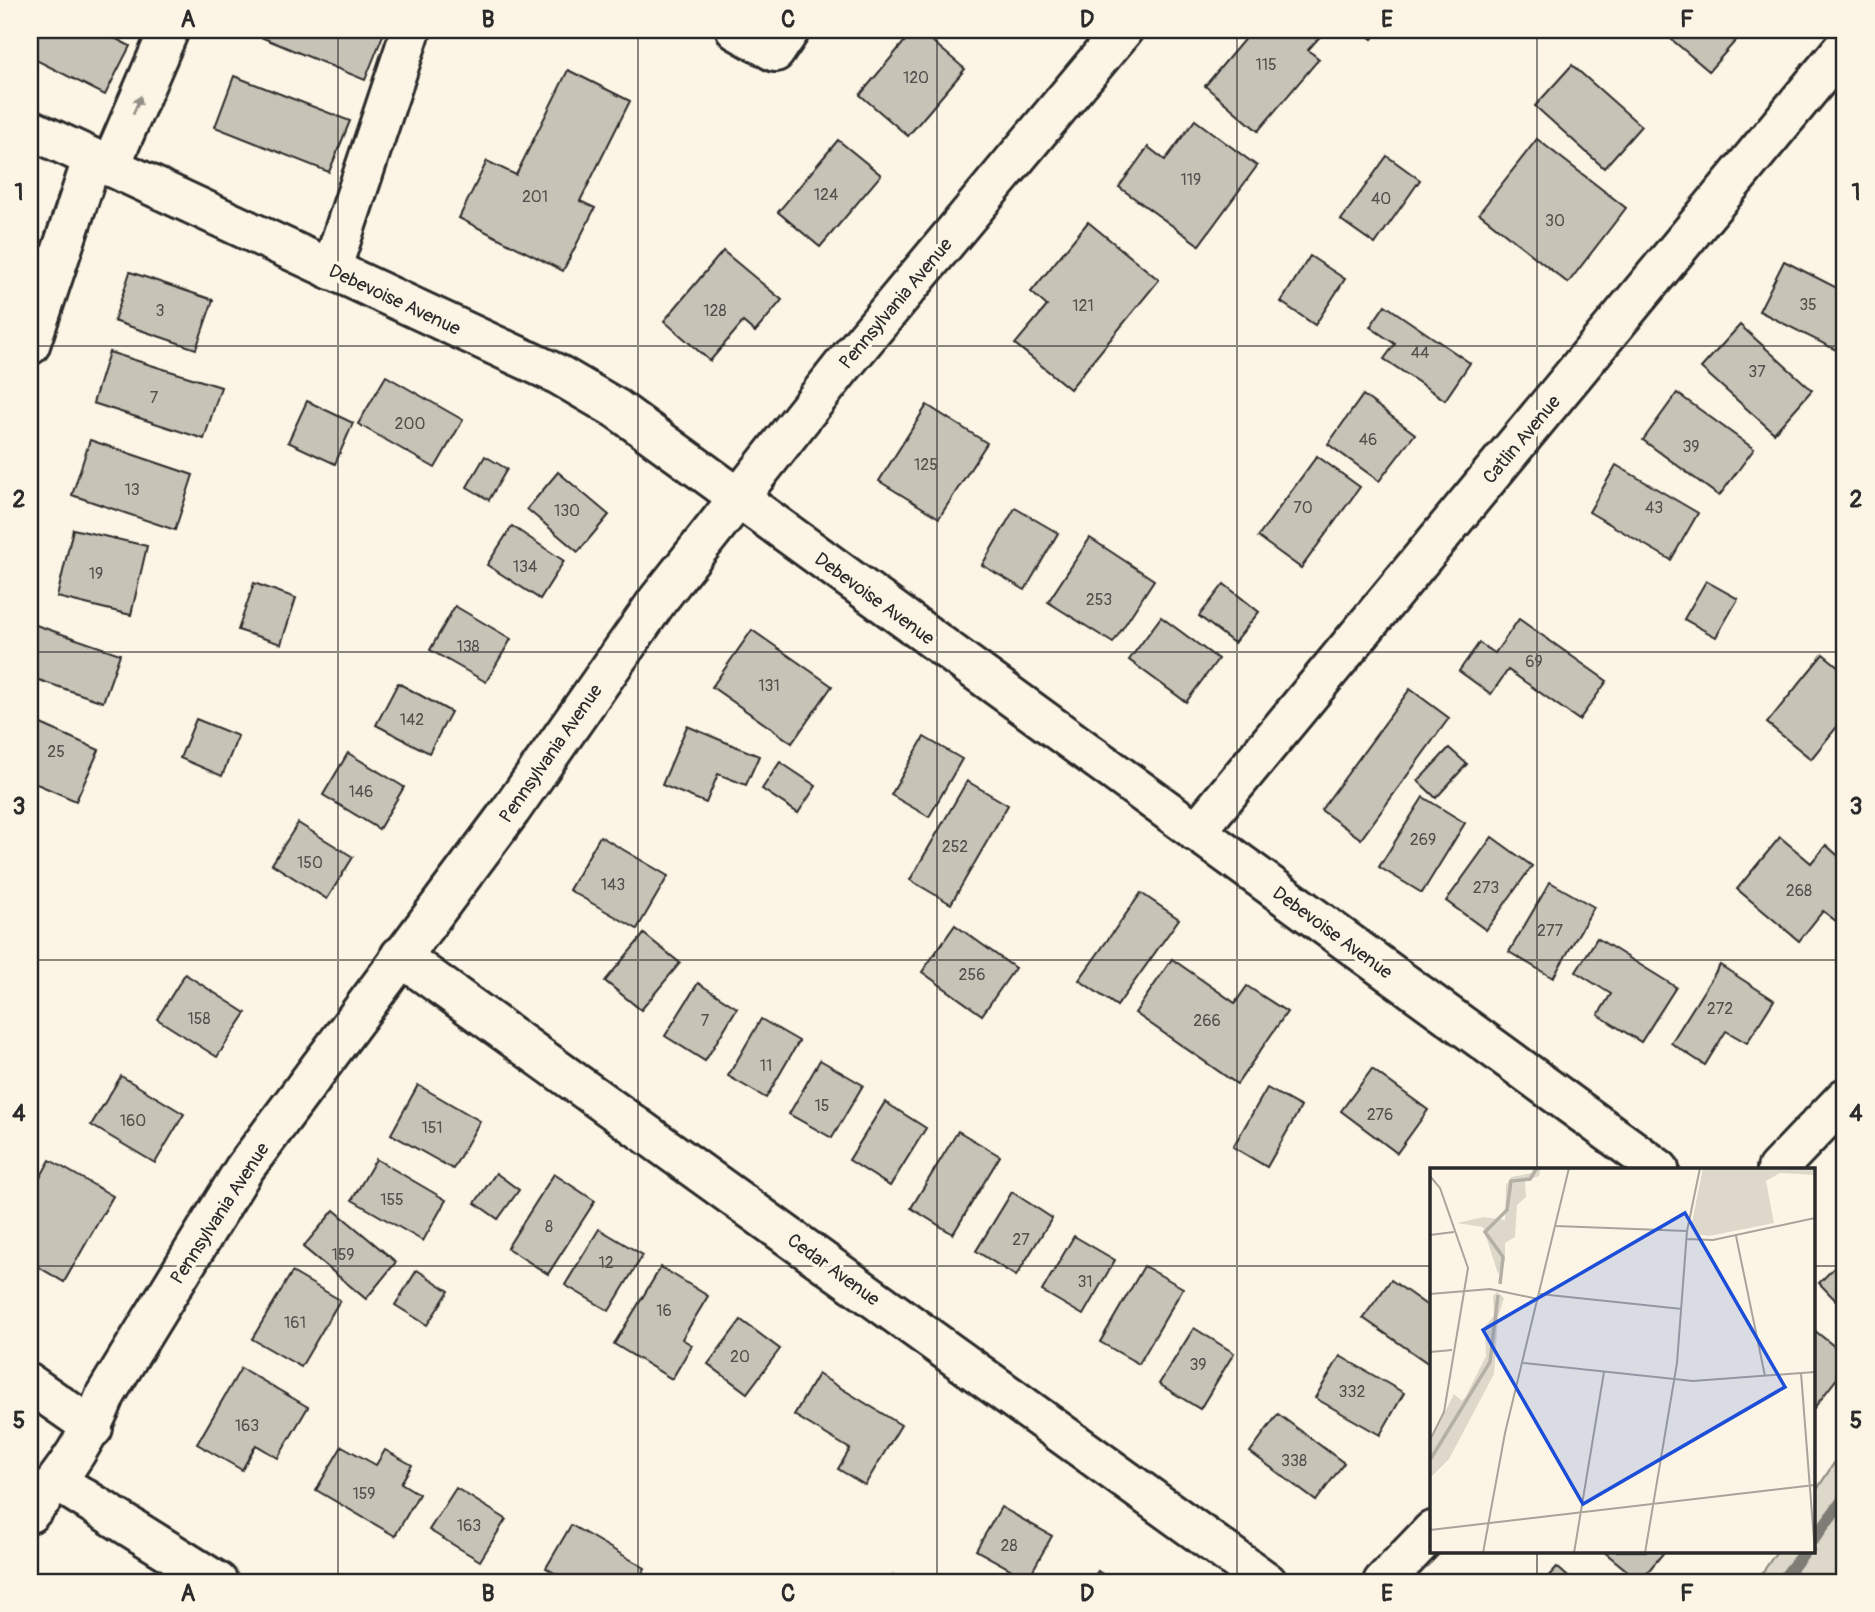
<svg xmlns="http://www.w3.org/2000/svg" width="1875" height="1612" viewBox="0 0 1875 1612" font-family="Pangolin,sans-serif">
	<rect width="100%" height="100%" fill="#fcf5e5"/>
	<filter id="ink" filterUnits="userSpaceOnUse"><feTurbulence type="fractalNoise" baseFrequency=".0143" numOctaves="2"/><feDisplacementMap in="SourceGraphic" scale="14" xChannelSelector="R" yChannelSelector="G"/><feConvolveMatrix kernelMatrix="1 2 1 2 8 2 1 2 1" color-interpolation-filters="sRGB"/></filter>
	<g filter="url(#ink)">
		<polygon fill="#ded8ca" stroke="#84827a" stroke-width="2" points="1845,1446 1845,1582 1756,1582 1777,1551 1814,1551 1814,1494"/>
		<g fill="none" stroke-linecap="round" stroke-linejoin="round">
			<g stroke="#7d7b74" stroke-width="12">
				<polyline points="1814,1539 1845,1497"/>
				<polyline points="1781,1582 1805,1551"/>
			</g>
		</g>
		<g fill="#c8c3b7" stroke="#2b2b2b" stroke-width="2">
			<polygon points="30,30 99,30 130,46 105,95 30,57"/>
			<polygon points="253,30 385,30 365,80 251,33"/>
			<polygon points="914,30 919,30 965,69 908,136 860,95"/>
			<polygon points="1252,30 1325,31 1308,50 1319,59 1258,131 1205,86"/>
			<polygon points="1360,30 1379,30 1372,39"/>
			<polygon points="1669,30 1745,30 1709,71 1665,34"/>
			<polygon points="1572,65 1641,126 1604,168 1535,106"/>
			<polygon points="568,70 630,101 580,201 595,208 563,271 459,218 487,161 516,175"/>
			<polygon points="234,76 350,121 329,172 215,127"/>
			<polygon points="1195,120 1257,166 1199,245 1119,187 1148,147 1165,160"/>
			<polygon points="1537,139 1626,208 1568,283 1479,213"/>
			<polygon points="838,140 881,175 820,247 778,212"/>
			<polygon points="1387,156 1420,180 1375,244 1341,220"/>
			<polygon points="1088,222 1159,280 1070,389 1015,344 1047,306 1031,292"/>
			<polygon points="723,251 782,300 755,332 743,322 710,361 664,321"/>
			<polygon points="1310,256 1345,279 1315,325 1281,302"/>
			<polygon points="1784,261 1845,292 1845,332 1836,350 1759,311"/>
			<polygon points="130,272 213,300 196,349 114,321"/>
			<polygon points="1385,305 1470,363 1445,400 1384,359 1395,344 1370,327"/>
			<polygon points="1740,325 1812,390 1774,433 1701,368"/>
			<polygon points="109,352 221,387 204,439 93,403"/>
			<polygon points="386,376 463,420 435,468 358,424"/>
			<polygon points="1677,393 1754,449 1719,496 1643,440"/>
			<polygon points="1363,395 1415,434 1379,481 1328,444"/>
			<polygon points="307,401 353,423 335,464 288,442"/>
			<polygon points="927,405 987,443 939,518 879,481"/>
			<polygon points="90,440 193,475 175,530 72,495"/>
			<polygon points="485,456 507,469 489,500 467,487"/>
			<polygon points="1317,456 1360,487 1301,568 1258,537"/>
			<polygon points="1616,465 1698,513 1671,560 1589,512"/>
			<polygon points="558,472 609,515 578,552 527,509"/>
			<polygon points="1015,508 1058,533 1025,590 982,565"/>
			<polygon points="512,526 564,561 540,599 487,565"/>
			<polygon points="73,529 147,546 131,615 57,597"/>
			<polygon points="1090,538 1154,580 1113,643 1048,602"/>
			<polygon points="1706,581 1738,599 1716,637 1684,619"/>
			<polygon points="254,583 296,598 281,644 238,630"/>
			<polygon points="1224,584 1259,612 1234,643 1199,616"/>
			<polygon points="455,606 511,639 486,682 430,650"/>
			<polygon points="1161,617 1218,659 1186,702 1129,660"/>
			<polygon points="1519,619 1607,681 1579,720 1508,670 1491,694 1459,671 1479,643 1495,653"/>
			<polygon points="30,623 120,654 103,702 30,677"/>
			<polygon points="752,630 832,686 792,743 712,687"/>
			<polygon points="1823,654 1845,672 1845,717 1811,759 1767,723"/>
			<polygon points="398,683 451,712 429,753 376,725"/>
			<polygon points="1410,689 1449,718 1361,839 1321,810"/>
			<polygon points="30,719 99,750 76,801 30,781"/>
			<polygon points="196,719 238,736 222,776 180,758"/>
			<polygon points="687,726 759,756 746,785 718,774 706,803 662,785"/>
			<polygon points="924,737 962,759 929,817 891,795"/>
			<polygon points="1449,748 1467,764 1436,798 1418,781"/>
			<polygon points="348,753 404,787 379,829 323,795"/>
			<polygon points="780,762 816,786 798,813 762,789"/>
			<polygon points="967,781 1008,805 951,904 910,880"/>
			<polygon points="1423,797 1465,823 1422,893 1379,867"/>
			<polygon points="298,823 353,857 327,899 272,864"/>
			<polygon points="600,836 668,876 637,929 569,890"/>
			<polygon points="1492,837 1532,866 1486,930 1446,901"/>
			<polygon points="1780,837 1811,863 1826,845 1845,862 1845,920 1841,925 1823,911 1799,941 1737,889"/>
			<polygon points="1550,882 1594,907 1553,978 1509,952"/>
			<polygon points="1141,893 1179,919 1117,1006 1079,980"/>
			<polygon points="955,925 1015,968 982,1015 922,972"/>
			<polygon points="644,934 680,963 641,1010 605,981"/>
			<polygon points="1597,938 1676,987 1641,1042 1598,1015 1611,994 1576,972"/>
			<polygon points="1172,959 1235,1003 1247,986 1287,1012 1237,1084 1135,1013"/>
			<polygon points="1720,965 1774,1000 1747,1043 1726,1031 1705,1065 1671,1043"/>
			<polygon points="185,974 246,1013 217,1057 157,1019"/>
			<polygon points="698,983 737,1008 705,1061 665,1036"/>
			<polygon points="761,1019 799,1041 766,1098 728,1076"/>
			<polygon points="820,1060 863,1085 832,1138 789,1114"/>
			<polygon points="1372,1069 1428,1110 1397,1153 1341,1111"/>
			<polygon points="121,1076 184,1114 155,1163 91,1125"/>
			<polygon points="418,1085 480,1121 453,1169 391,1134"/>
			<polygon points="1267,1088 1301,1107 1267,1167 1233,1147"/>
			<polygon points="885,1102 926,1128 890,1186 849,1160"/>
			<polygon points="958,1131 1000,1156 953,1234 911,1208"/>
			<polygon points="376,1159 446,1200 423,1241 352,1200"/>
			<polygon points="50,1160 113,1196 64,1282 30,1262 30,1195"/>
			<polygon points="496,1173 519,1190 498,1219 475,1203"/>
			<polygon points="554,1174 595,1201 548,1274 507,1248"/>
			<polygon points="1012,1192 1052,1218 1016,1276 976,1251"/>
			<polygon points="334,1210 396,1262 366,1299 303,1247"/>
			<polygon points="599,1229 643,1255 609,1311 565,1285"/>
			<polygon points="1074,1236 1115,1260 1083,1315 1042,1291"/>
			<polygon points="1845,1257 1845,1310 1819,1283"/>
			<polygon points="1144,1266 1183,1288 1139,1364 1100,1342"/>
			<polygon points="661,1267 708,1296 682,1339 692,1345 672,1379 614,1344"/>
			<polygon points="417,1270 449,1291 427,1325 395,1305"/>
			<polygon points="292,1272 340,1300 301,1367 252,1339"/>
			<polygon points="1391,1280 1432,1309 1432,1366 1363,1318"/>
			<polygon points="741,1320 780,1349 747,1393 708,1364"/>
			<polygon points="1194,1328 1234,1353 1200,1409 1159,1384"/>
			<polygon points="1814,1330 1845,1355 1845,1368 1814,1408"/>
			<polygon points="1340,1356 1404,1393 1380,1435 1315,1398"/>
			<polygon points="241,1368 308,1407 278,1458 256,1445 242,1470 197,1444"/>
			<polygon points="818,1374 901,1425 865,1485 838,1469 850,1449 794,1415"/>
			<polygon points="1278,1414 1344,1463 1316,1501 1250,1452"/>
			<polygon points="342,1446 376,1465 385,1450 412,1465 401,1483 419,1494 395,1536 316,1490"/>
			<polygon points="456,1488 506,1519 480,1561 429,1530"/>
			<polygon points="1001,1507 1052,1536 1028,1579 976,1550"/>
			<polygon points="571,1525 645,1568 637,1582 570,1582 546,1568"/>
			<polygon points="1603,1551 1665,1551 1640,1581"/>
			<polygon points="1557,1567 1574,1582 1543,1582"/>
			<polygon points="1098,1571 1114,1582 1090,1582"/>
			<polygon points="893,1575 904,1582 889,1582"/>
		</g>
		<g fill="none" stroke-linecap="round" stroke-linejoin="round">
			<g stroke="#2b2b2b" stroke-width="44">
				<g id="minor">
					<polyline points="736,30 775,52 790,30"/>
					<polyline points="30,129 559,375 617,409 1659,1169"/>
					<polyline points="110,167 169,30"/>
					<polyline points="331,270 411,30"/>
					<polyline points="30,345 92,160"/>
					<polyline points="1196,832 1845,46"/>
					<polyline points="400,956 1267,1582"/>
					<polyline points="30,1384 93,1428"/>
					<polyline points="58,1482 218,1582"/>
					<path d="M30,1513C62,1477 88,1440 106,1394L244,1169L511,810L658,600L841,368L1123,30"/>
				</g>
			</g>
			<g stroke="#2b2b2b" stroke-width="44">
				<g id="major">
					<polyline points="1777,1169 1845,1098"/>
					<polyline points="1383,1582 1432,1531"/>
				</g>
			</g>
			<use href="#minor" stroke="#fcf5e5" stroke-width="38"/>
			<use href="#major" stroke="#fcf5e5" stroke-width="38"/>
		</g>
		<defs><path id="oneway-solid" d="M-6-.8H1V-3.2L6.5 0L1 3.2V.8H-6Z" transform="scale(1.75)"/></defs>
		<use fill="#949088" href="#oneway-solid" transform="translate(137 105) rotate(-67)"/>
	</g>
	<path fill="none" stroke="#2b2b2b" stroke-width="2" stroke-opacity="0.55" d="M338,30V1582M638,30V1582M937,30V1582M1237,30V1582M1537,30V1169M30,346H1845M30,652H1845M30,960H1845M30,1266H1432M1814,1266H1845M1537,1551V1582"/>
	<g text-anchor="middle" stroke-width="7" stroke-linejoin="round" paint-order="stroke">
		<g font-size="16" fill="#52514e">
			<text x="1266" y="70">115</text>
			<text x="916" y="83">120</text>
			<text x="1191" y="185">119</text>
			<text x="826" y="200">124</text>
			<text x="535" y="202">201</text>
			<text x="1381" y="204">40</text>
			<text x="1555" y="226">30</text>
			<text x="1808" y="310">35</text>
			<text x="1083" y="311">121</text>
			<text x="160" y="316">3</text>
			<text x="715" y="316">128</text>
			<text x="1420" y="358">44</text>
			<text x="1757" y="377">37</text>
			<text x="154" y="403">7</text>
			<text x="410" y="429">200</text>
			<text x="1368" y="445">46</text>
			<text x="1691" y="452">39</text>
			<text x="926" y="470">125</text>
			<text x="132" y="495">13</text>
			<text x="1303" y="513">70</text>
			<text x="1654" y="513">43</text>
			<text x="567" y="516">130</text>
			<text x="525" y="572">134</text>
			<text x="96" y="579">19</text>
			<text x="1099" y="605">253</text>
			<text x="468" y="652">138</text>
			<text x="1534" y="667">69</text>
			<text x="769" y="691">131</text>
			<text x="412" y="725">142</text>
			<text x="56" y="757">25</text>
			<text x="361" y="797">146</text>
			<text x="1423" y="845">269</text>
			<text x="955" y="852">252</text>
			<text x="310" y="868">150</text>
			<text x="613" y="890">143</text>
			<text x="1486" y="893">273</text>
			<text x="1799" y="896">268</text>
			<text x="1550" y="936">277</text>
			<text x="972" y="980">256</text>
			<text x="1720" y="1014">272</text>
			<text x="199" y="1024">158</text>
			<text x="705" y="1026">7</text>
			<text x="1207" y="1026">266</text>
			<text x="766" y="1071">11</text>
			<text x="822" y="1111">15</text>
			<text x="1380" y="1120">276</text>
			<text x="133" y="1126">160</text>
			<text x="432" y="1133">151</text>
			<text x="392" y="1205">155</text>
			<text x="549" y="1232">8</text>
			<text x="1021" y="1245">27</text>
			<text x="343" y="1260">159</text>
			<text x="606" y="1268">12</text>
			<text x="1085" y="1287">31</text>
			<text x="664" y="1316">16</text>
			<text x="295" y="1328">161</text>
			<text x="740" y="1362">20</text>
			<text x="1198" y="1370">39</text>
			<text x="1352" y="1397">332</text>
			<text x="247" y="1431">163</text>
			<text x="1294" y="1466">338</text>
			<text x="364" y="1499">159</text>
			<text x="469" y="1531">163</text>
			<text x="1009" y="1551">28</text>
		</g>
		<g font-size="19" fill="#2b2b2b" stroke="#fcf5e5">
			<text transform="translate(395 299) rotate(25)" y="7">Debevoise Avenue</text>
			<text transform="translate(895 303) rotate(-50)" y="7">Pennsylvania Avenue</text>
			<text transform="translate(1521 439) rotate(-50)" y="7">Catlin Avenue</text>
			<text transform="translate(875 598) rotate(36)" y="7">Debevoise Avenue</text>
			<text transform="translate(550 753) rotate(-55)" y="7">Pennsylvania Avenue</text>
			<text transform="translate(1333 932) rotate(36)" y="7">Debevoise Avenue</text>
			<text transform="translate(219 1213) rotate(-57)" y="7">Pennsylvania Avenue</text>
			<text transform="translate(834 1269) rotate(36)" y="7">Cedar Avenue</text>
		</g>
	</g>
	<g transform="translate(1430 1168)">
		<rect width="385" height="385" fill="#fcf5e5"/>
		<path d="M103,0H111L109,8L95,13L96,29L87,37L85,69L75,75V93L68,106L53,59L27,55L54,49L75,52L76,17L81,9L102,5ZM273,0H385V7L350,5L336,13L344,55L279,68L265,66L261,59ZM67,124L74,130L68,149L64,206L19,291L0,310V273L24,226L32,233L36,228L56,188L55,158L64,148L63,128Z" fill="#ded8ca"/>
		<path fill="none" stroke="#b4b0a5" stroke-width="3.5" d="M70,116L73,89L55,64L77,42L81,13L100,11L107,0M0,292L60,194L68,127"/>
		<path fill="none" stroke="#a8a49b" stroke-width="2" d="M0,8L10,20L38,100L14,244L0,272M126,58L257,63M0,67L24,64M306,68L335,208M256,71L283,72L385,50M0,126L60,121L108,131M110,126L252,141M0,184L22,182M93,195L263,213L385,204M371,205L385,385M0,362L385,317M53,385L75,265L139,0M144,385L174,204M215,385L247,195L257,63L270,0"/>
		<path fill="#1d4ed8" fill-opacity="0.15" stroke="#1d4ed8" stroke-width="3.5" d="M255,45L355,219L153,336L53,162Z"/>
		<rect width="385" height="385" fill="none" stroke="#2b2b2b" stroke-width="3.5"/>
	</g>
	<rect width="1875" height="1612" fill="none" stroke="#fcf5e5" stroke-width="77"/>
	<rect x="38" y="38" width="1798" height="1536" fill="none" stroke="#2b2b2b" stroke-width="2.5"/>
	<g font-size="23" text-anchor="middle" font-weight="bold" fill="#2b2b2b">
		<text x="188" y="27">A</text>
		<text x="488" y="27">B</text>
		<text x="788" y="27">C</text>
		<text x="1087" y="27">D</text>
		<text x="1387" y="27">E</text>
		<text x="1687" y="27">F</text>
		<text x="19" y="200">1</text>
		<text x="1856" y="200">1</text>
		<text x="19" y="507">2</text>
		<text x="1856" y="507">2</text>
		<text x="19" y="814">3</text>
		<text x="1856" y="814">3</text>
		<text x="19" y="1121">4</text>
		<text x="1856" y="1121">4</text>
		<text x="19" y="1428">5</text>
		<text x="1856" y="1428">5</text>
		<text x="188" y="1601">A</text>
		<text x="488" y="1601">B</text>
		<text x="788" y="1601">C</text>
		<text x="1087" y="1601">D</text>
		<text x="1387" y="1601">E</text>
		<text x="1687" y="1601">F</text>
	</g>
</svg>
